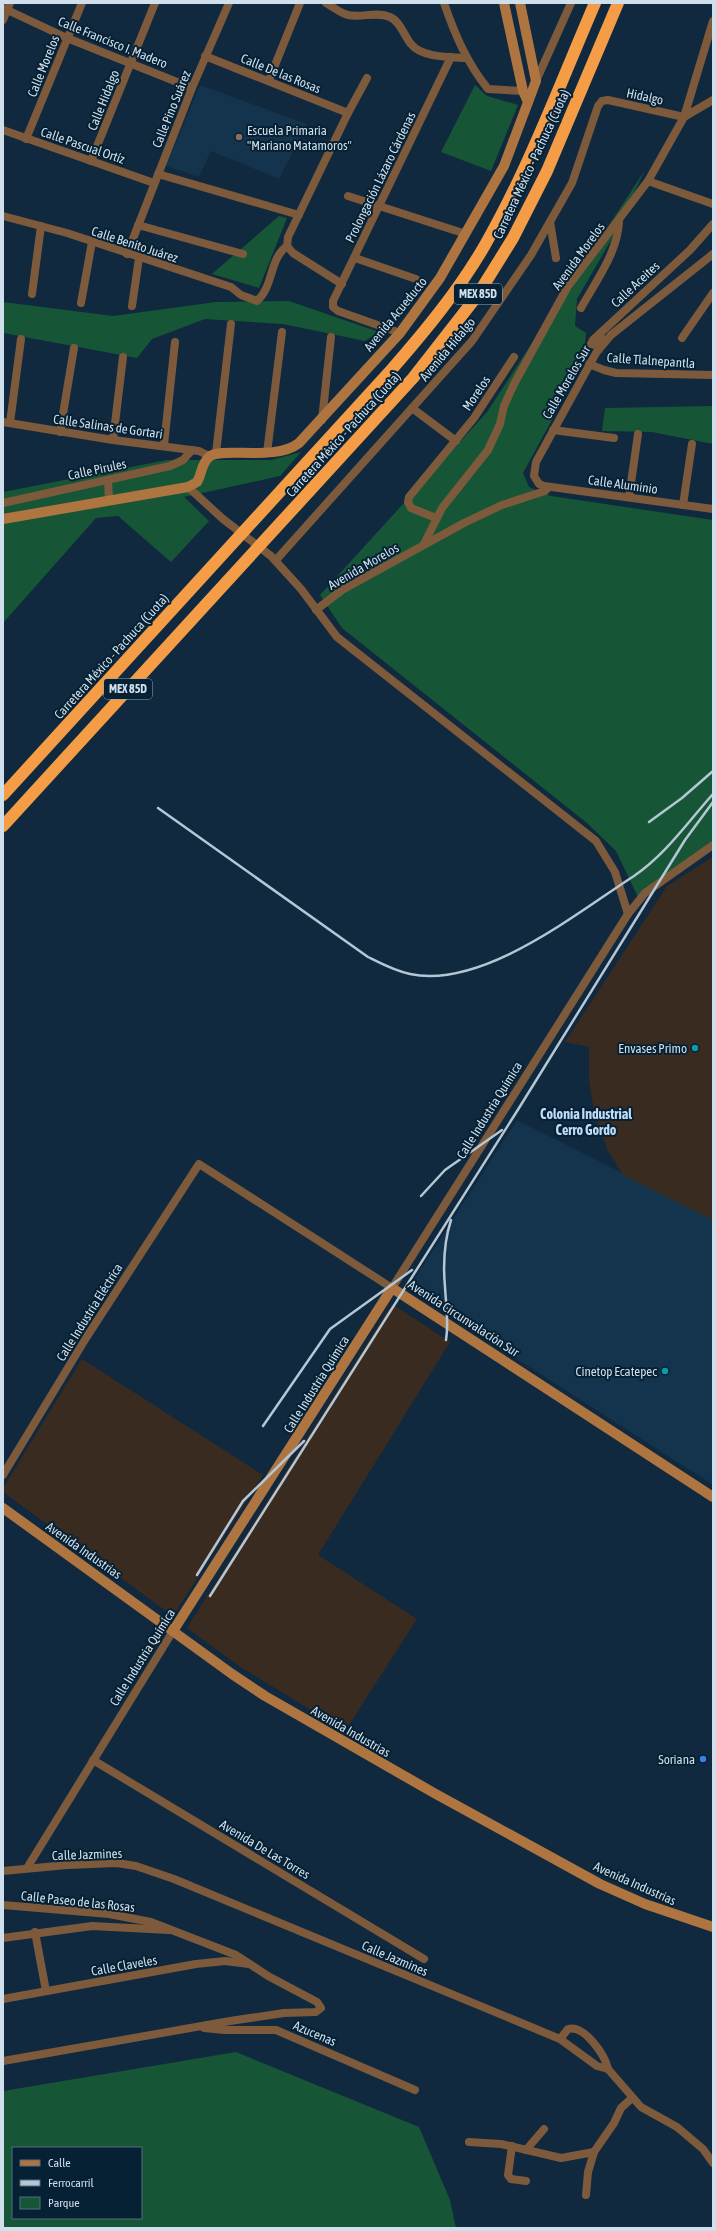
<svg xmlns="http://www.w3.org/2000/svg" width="716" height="2231" viewBox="0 0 716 2231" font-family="'Asap Condensed',sans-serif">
	<rect width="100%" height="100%" fill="#10293e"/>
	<g fill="#13344c">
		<polygon points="200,85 307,124 279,179 211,151 199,177 166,166"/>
		<polygon points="517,1120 713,1218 713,1485 408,1289"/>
	</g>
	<g fill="#3a2b20">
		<polygon points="713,857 713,1220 623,1175 607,1149 594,1112 589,1079 589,1047 565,1042 667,886"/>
		<polygon points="392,1304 450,1342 318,1555 417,1619 345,1731 239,1666 187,1628"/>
		<polygon points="82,1359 263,1475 173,1616 3,1492 3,1488"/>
	</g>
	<g fill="#165636" fill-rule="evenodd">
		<polygon points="475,85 487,96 518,105 491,171 441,152"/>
		<polygon points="645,170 610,242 577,299 575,326 586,333 583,363 523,473 529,487 551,496 713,520 713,840 638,897 616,851 587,823 342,628 320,595 487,412"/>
		<polygon points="279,216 287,218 259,288 212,274"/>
		<polygon points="289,301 379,332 365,341 283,324 205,319 152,339 137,358 3,333 3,302 113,316 216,302"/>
		<polygon points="713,406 713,444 652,432 602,431 605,408"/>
		<polygon points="301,452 280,476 184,497 209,521 171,562 118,516 96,518 3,623 3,492 167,460 271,460"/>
		<path d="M236,2052L419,2127L450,2200L456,2228H3V2091ZM13,2148H141V2218H13Z"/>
	</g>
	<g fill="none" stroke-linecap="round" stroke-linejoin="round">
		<g stroke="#7d5a3b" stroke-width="8">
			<path d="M326,3C333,7 340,13 348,15C362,18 376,11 390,17C401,22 404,36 411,44C422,58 451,57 467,58"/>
			<path d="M444,3C455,35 467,63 488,89L523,91"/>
			<polyline points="3,8 67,38 192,88"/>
			<polyline points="3,20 10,3"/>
			<polyline points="205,56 348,113"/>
			<polyline points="269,80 300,3"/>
			<polyline points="536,81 571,3"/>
			<polyline points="684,117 713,100"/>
			<polyline points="3,130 154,183"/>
			<polyline points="26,139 82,3"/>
			<polyline points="91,161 155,3"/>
			<polyline points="158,174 299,215"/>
			<polyline points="648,181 713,204"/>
			<polyline points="348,196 466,234"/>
			<path d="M3,216L67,233L231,287L241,295L257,301C274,286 269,259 287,246L288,237L348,113L367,78"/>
			<polyline points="550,222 556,258"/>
			<polyline points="138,225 243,254"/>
			<polyline points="287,246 293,253 342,284"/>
			<polyline points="127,254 192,88 229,3"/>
			<polyline points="713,254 611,335 596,353 536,462 534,476 539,484 544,486 713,509"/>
			<polyline points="355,258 416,279"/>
			<polyline points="32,294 41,226"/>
			<polyline points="81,303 92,242"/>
			<polyline points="132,306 139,258"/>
			<path d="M581,308C596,281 618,252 619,221"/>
			<polyline points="400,333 338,311 333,307 333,301 451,57"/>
			<polyline points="682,338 713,293"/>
			<polyline points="603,339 595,345 591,344 593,340 690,250 713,224"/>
			<polyline points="589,364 604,370 616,373 713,375"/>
			<polyline points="412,408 456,441"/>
			<polyline points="322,420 331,337"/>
			<polyline points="3,422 113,440 199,451 209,456"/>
			<polyline points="10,423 21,339"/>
			<polyline points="553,430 614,438"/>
			<polyline points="60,432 74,348"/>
			<polyline points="113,440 123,357"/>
			<polyline points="164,445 175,342"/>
			<polyline points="216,453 231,324"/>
			<polyline points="267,453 282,332"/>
			<polyline points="108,480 109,500"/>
			<polyline points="188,487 223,519 271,556 301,589 337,637 596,841 615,872 628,914"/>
			<polyline points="629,497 638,434"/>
			<polyline points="3,503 170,466 183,460 192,450"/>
			<polyline points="683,505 692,444"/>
			<polyline points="436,518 411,508 408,502 409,497 474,418 514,357"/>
			<polyline points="424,544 442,508 488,450 500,424 504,406 514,384 568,286 648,181 684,117 713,21"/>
			<polyline points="276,560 472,341 531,255 572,183 598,106 602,101 608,100 684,117"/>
			<polyline points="316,610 342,590 464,523 502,505 545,491 549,487"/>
			<polyline points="3,1475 86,1338 199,1164 392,1288 628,914 645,893 713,845"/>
			<polyline points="93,1760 424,1959"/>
			<polyline points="27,1868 173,1631"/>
			<polyline points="3,1871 67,1865 117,1863 136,1866 174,1879 560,2039 597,2066 608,2069 641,2107 677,2127 703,2149 713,2163"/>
			<polyline points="3,1905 109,1914 151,1922 236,1955 268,1976 317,2002 321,2008 316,2012 284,2013 230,2021 3,2061"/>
			<polyline points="35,1932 46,1991"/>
			<polyline points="3,1938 92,1926 169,1930"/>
			<polyline points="3,1999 196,1964 225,1961 249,1964"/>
			<polyline points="204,2028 224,2030 276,2030 415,2090"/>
			<path d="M560,2039L568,2029C584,2024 605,2055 608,2069"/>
			<polyline points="469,2142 501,2144 561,2158 594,2152"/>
			<polyline points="512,2146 508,2175 511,2179 526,2181"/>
			<polyline points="526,2150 544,2129"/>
			<polyline points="586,2195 588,2172 594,2152 614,2123 621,2108 632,2098"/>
		</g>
		<g stroke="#ae7541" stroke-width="10">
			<polyline points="504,3 523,91 528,102"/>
			<path d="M3,519L188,487L197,482C202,474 201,464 209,457C221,446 275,462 299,443L400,333L440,278L504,166L536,81L520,3"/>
			<polyline points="3,1508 232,1674 265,1696 434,1793 600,1884 645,1904 713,1927"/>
			<polyline points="173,1631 392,1288 713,1497"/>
		</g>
		<g stroke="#f59c46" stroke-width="12">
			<path d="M3,795L392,369C426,330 459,290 485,245C529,168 560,84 595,3"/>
			<polyline points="3,826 413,378 477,296 513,238 547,171 618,3"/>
		</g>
		<g stroke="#b5c6d4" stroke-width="2.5">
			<path d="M158,808L368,957C382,964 395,971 410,974C483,989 575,914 634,876C666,854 687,823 713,794"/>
			<polyline points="649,822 682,798 713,771"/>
			<polyline points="421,1196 445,1170 502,1130"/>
			<path d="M446,1340C449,1322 446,1305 445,1287C443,1265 444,1242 451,1220"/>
			<polyline points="263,1426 330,1329 412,1270"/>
			<polyline points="197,1575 243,1501 304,1441"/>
			<polyline points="210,1596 519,1108 685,840 713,802"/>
		</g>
	</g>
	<circle fill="#8d6e63" stroke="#062034" stroke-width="1.5" cx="239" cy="137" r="4"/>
	<g fill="#0f9aa8" stroke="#062034" stroke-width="1.5">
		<circle cx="695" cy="1048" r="4"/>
		<circle cx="665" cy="1371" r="4"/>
	</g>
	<circle fill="#3f7fe0" stroke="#062034" stroke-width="1.5" cx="703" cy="1759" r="4"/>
	<g text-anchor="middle" stroke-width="4" stroke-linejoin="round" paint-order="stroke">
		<g fill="#062034" stroke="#93a6b5" stroke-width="1">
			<rect x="454" y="284" width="48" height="20" rx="3"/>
			<rect x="104" y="679" width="48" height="20" rx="3"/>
		</g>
		<g font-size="12" font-weight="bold" fill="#cfdfec">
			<text x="478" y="298">MEX 85D</text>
			<text x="128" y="693">MEX 85D</text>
		</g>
		<g font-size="13" fill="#cfdfec" stroke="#062034">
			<text transform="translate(113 42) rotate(22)" y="5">Calle Francisco I. Madero</text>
			<text transform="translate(43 66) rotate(-68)" y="5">Calle Morelos</text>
			<text transform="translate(281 73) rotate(22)" y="5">Calle De las Rosas</text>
			<text transform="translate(645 96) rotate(12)" y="5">Hidalgo</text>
			<text transform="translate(103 100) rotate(-68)" y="5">Calle Hidalgo</text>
			<text transform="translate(171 109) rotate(-68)" y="5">Calle Pino Suárez</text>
			<text transform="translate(83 145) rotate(19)" y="5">Calle Pascual Ortíz</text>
			<text transform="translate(531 164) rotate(-65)" y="5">Carretera México - Pachuca (Cuota)</text>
			<text transform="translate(380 177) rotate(-64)" y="5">Prolongación Lázaro Cárdenas</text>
			<text transform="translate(135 244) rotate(18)" y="5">Calle Benito Juárez</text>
			<text transform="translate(578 256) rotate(-54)" y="5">Avenida Morelos</text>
			<text transform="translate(635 284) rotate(-43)" y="5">Calle Aceites</text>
			<text transform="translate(395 314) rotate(-51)" y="5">Avenida Acueducto</text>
			<text transform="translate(447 349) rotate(-50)" y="5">Avenida Hidalgo</text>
			<text transform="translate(651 360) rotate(4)" y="5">Calle Tlalnepantla</text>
			<text transform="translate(566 382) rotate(-60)" y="5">Calle Morelos Sur</text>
			<text transform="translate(476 393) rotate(-56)" y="5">Morelos</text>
			<text transform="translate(108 426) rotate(8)" y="5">Calle Salinas de Gortari</text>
			<text transform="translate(343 434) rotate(-48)" y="5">Carretera México - Pachuca (Cuota)</text>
			<text transform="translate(97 469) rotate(-12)" y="5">Calle Pirules</text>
			<text transform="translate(623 484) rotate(8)" y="5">Calle Aluminio</text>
			<text transform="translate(363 566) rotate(-30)" y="5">Avenida Morelos</text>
			<text transform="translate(111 656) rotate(-48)" y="5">Carretera México - Pachuca (Cuota)</text>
			<text transform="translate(489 1110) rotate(-58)" y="5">Calle Industria Química</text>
			<text transform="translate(89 1312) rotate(-58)" y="5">Calle Industria Eléctrica</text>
			<text transform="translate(464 1318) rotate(33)" y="5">Avenida Circunvalación Sur</text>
			<text transform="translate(316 1384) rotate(-58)" y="5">Calle Industria Química</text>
			<text transform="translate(84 1550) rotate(35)" y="5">Avenida Industrias</text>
			<text transform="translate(142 1657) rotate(-58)" y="5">Calle Industria Química</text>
			<text transform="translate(351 1731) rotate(30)" y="5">Avenida Industrias</text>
			<text transform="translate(265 1849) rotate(31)" y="5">Avenida De Las Torres</text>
			<text transform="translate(87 1854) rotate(-2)" y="5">Calle Jazmines</text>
			<text transform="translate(635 1883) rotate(24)" y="5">Avenida Industrias</text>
			<text transform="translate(78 1901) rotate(6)" y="5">Calle Paseo de las Rosas</text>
			<text transform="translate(395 1958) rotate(23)" y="5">Calle Jazmines</text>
			<text transform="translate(124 1965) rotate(-10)" y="5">Calle Claveles</text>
			<text transform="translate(315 2033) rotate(23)" y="5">Azucenas</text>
		</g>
		<g font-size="13" fill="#cfdfec" stroke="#062034" text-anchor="end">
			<text x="247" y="135" text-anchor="start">Escuela Primaria<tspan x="247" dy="15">"Mariano Matamoros"</tspan></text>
			<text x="687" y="1053">Envases Primo</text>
			<text x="657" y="1376">Cinetop Ecatepec</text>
			<text x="695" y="1764">Soriana</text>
		</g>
		<g font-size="14" font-weight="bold" fill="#bedcf7" stroke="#062034">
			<text x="586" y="1119">Colonia Industrial<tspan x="586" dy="16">Cerro Gordo</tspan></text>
		</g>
	</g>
	<rect width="716" height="2231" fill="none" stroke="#cfdfec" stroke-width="8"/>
	<rect x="12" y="2147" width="130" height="72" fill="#062034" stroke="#566c7e"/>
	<rect x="20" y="2160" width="20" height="6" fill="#ae7541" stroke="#566c7e"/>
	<text x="48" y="2167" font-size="12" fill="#cfdfec">Calle</text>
	<rect x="20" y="2180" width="20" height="6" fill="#b5c6d4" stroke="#566c7e"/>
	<text x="48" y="2187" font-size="12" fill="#cfdfec">Ferrocarril</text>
	<rect x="20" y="2197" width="20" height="12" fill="#165636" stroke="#566c7e"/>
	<text x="48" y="2207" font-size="12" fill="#cfdfec">Parque</text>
</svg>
